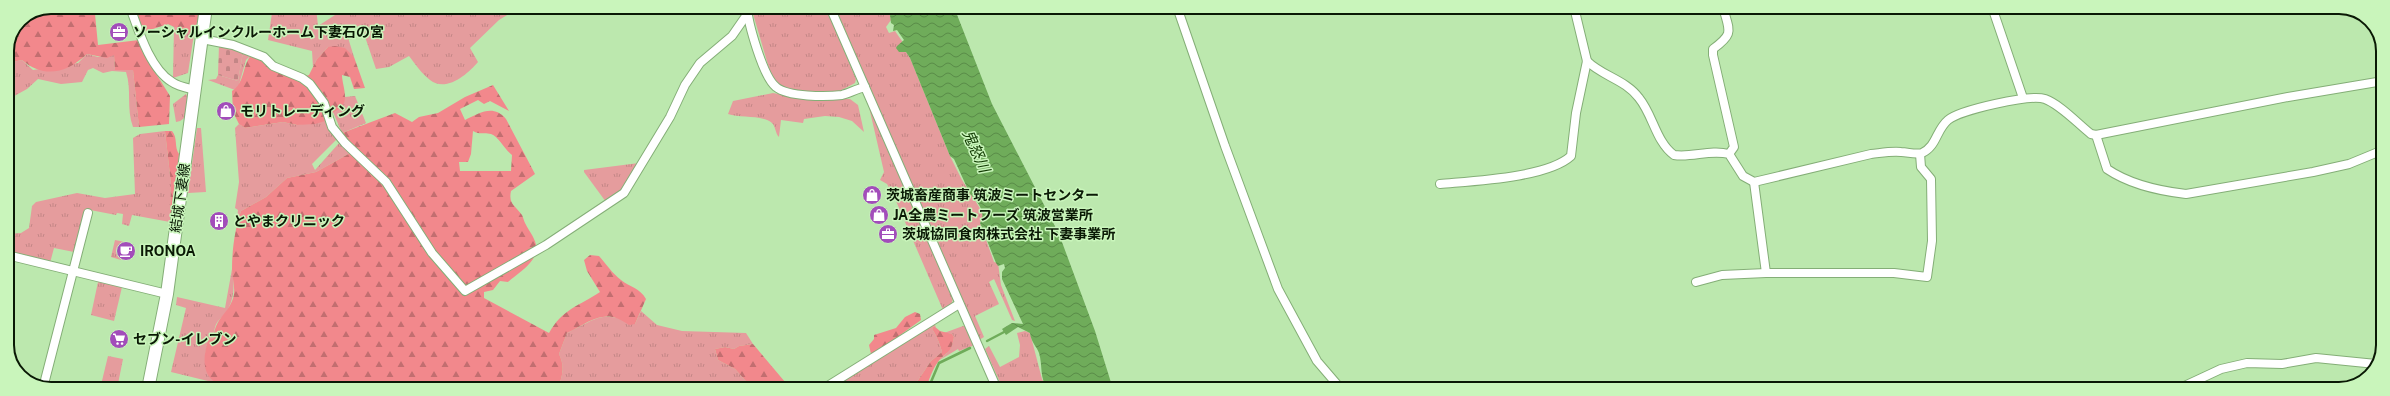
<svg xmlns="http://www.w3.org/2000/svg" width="2390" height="396" viewBox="0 0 2390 396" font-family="'Public Sans','Noto Sans JP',sans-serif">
	<defs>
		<pattern id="grass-tufts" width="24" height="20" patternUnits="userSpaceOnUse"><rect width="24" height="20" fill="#e59c9d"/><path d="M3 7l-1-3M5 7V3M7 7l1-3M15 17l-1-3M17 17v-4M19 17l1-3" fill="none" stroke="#c38686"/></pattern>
		<pattern id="forest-firs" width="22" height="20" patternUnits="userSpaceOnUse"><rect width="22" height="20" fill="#f2888c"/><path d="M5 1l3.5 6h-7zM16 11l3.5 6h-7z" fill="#c26e70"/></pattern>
		<pattern id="cemetery-stones" width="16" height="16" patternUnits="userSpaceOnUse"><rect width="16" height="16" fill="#e59c9d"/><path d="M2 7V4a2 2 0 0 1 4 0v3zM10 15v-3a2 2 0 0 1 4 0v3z" fill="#c38686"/></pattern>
		<pattern id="water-waves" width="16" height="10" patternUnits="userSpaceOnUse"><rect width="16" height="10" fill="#6fac5a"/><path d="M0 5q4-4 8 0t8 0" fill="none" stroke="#598b48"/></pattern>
	</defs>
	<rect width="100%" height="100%" fill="#bce8ae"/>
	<g fill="url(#grass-tufts)">
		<polygon points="201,7 194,34 188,73 173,78 174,27 168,24 143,32"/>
		<path d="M292,7H316L318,26L335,15L332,9L333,7H520L499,20L470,48L478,62C468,74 446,93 430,80C422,74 415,64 409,56L389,67L376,69L361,25L346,31L354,57L340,48L328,47L317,59L313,67L312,51L268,40L272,13Z"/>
		<polygon points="751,7 826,7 856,79 855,83 838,92 803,92 781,86 771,75"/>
		<polygon points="835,7 889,7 891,20 886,27 889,33 895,31 902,41 903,51 906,52 910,58 950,156 962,180 981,210 983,216 980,223 994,262 998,263 1001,285 1015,321 1012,320 994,279 989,282 999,304 975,316 984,337 979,340"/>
		<polygon points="243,52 251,55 246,60 238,88 235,90 208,80 216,79 218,75 238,81"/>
		<path d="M87,54L98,57L114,54L115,70H133L139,127H133C126,108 132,90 126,72L112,71L103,73L93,68L88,70L82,82L61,84L38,79L27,89L7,100V63L22,60L33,70L78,63Z"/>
		<path d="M773,93L800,98L850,99L858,105L864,132L852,121L839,117L825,116L804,119L803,123L781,120L779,137C775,133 776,127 772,123C764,115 740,118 728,114L733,101Z"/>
		<path d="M186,94C192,103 188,121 176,122L173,104Z"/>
		<polygon points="355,96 366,123 342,133 333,112 336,111 344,97"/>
		<polygon points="869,107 953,299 951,305 943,310 896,201 887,184 880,180 884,172"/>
		<polygon points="327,119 338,138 312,164 315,170 340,142 352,152 316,172 287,178 266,197 241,211 236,226 238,210 235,208 239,182 235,128 239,124 245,128 283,122 297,125"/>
		<polygon points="197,128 201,128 206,192 188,193"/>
		<polygon points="165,131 171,184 170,222 132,215 129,226 122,224 123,214 117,213 116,215 85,209 74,252 54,248 50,263 7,252 7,234 21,233 29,228 32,206 36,202 77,193 105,198 135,194 133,138 140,134"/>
		<polygon points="639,163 620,191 606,202 584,172 584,170"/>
		<polygon points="115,240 125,242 121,260 111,257"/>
		<path d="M232,269C234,283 235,295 229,307C222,322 214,317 214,338L208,340C201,369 209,366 220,389H207L208,381L171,372L186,308L176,305L177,297L225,308Z"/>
		<polygon points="98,282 122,287 114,321 91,315"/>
		<path d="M641,311L657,325L682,331L746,333L753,344L739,346L734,349L725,347L715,349L718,360L735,369L753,389H557C563,377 565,366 559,354L567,333C598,318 601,310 635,324Z"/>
		<path d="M934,323L936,327L934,326L932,329C936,334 941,347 942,352L931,361L912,389H836L840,385L838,382Z"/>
		<path d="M963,326L967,327L975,345L959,351L958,349L938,361C948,353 952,349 954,337L952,334L944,333Z"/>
		<polygon points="1025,331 1030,333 1042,379 1048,389 1003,389 985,349 989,346 1000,367 1019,357 1020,345 1017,333"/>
		<polygon points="108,356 123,359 117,389 100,389"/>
	</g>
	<g fill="url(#forest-firs)" fill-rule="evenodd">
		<path d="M51,7H128L95,14L98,45L139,40L145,56L170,96L169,124L139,127L133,70H115L114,55L107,58L87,54C67,73 44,79 22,60L7,63V51L20,20Z"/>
		<polygon points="133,7 201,7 194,34 168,24 143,32"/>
		<path d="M335,46L345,48L354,57L365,88L354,89L350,77L342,75C342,85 350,101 340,108C336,112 331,113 326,117L325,121L315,124L297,125L283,122L245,128L239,124L233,112L232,91C245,83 242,66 251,55L296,79L309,75L317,59L328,47Z"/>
		<path d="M493,85L509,111L490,101L484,104L478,100L460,109L465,120C480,113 493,104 506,119L535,174L511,191C508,204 516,206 522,215C523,217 524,221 525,223C531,235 542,245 533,259C527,268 516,275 508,282L500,281L493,290L484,292V298L549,333C562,309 579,306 600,292L587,271L584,260L590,255L599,256C606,264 613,274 621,280C630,287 640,288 646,299L635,324L629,325C605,307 591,321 567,333L559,354C565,366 563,377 557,389H309L307,384L295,389H220C217,383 211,380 208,375C202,364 205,351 208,340L214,338C214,317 231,313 234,294C235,286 232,277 232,269C232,250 235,228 241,211L266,197L287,178L316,172L352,152L342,133L395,113L412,122L419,117L438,113L465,97ZM473,131C480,135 484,132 491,134C499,137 505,150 512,155L511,171H460L459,162H468L471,154Z"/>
		<path d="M165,131H172C178,138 174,147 179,154L174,211L170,213L171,184Z"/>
		<polygon points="915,312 920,314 921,320 874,354 871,354 869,345 874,339 874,335 896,328 905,317"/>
		<path d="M934,326L940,331L952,334L954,337C951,355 946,351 938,362C932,370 929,380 926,389H912L931,361L942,352C941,347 936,334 932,329Z"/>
		<polygon points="753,344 791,389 753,389 735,369 718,360 715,349 725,347 734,349 739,346"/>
	</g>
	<polygon fill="url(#cemetery-stones)" points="219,45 243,52 238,81 218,75"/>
	<path fill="url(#water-waves)" d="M889,7H954L992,104L1059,234L1095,331L1113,389H1048C1039,378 1043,366 1039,353C1037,347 1031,342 1030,333L1018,327L1006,335L1002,329L1012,323L1023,324L1002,279V272L1005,268L1004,264L998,266L996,263L980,223C987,212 977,201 970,194L954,159L950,156L910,58L906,52H899L896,48L897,46L904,40L897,30L893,31L894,25L891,23Z"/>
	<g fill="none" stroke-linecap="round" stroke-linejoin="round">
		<g stroke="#6fac5a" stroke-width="2.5">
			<polyline points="987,341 1006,331"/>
			<polyline points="928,389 939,363 970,348"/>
		</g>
		<g stroke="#84ae77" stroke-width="10">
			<g id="minor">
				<path d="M130,7C138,29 150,69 172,82C179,87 188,88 196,90"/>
				<path d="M747,7C748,23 763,77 776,87C788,97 826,97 842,95C849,93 857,89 865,87"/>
				<polyline points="830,7 997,389"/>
				<polyline points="1177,7 1225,146 1278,289 1317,361 1341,389"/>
				<path d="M1723,7C1729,31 1735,33 1713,49V55L1734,147L1729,154"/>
				<polyline points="1992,7 2023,98"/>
				<polyline points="202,39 233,45 264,57 273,66 302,78 310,84 324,103 332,127 345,143 386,182 432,253 465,291 546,245 624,193 670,117 685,85 700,63 732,36 748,13"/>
				<path d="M1587,61C1602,76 1626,80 1639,98C1653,115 1656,142 1674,155C1692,158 1710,149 1729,154L1743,176L1754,182L1871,154C1881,153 1891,151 1901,152C1908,152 1915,155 1922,153C1937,146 1936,130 1948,120C1960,110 2030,94 2045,99C2061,105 2077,123 2091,134L2096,135L2288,97L2383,81"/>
				<path d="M2096,135L2107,169C2129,184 2160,191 2186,194L2313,172L2349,164L2383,150"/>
				<polyline points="1754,182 1766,273 1894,273 1927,277 1932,241 1931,179 1921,167 1920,154"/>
				<path d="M1440,184C1472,181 1547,178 1571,156L1576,113L1587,61L1574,7"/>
				<polyline points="7,255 167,294"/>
				<polyline points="1696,282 1722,275 1766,273"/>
				<polyline points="43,388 88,213"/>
				<polyline points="823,389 959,304"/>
				<polyline points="2178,389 2221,369 2247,363 2282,364 2316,358 2376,364"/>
			</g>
		</g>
		<g stroke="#84ae77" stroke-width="14">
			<polyline id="primary" points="148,389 167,294 206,7"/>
		</g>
		<use href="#minor" stroke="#fff" stroke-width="8"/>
		<use href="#primary" stroke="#fff" stroke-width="12"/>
	</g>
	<defs>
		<g id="office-disc" transform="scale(1)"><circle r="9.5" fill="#a24dba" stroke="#c9f5bb"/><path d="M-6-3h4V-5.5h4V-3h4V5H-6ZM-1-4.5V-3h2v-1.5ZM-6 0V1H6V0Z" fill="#fff"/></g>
		<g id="shop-disc" transform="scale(1)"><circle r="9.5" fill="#a24dba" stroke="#c9f5bb"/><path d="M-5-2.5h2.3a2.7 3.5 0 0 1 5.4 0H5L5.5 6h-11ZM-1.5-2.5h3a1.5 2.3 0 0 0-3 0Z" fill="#fff"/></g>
		<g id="building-disc" transform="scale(1)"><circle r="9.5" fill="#a24dba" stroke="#c9f5bb"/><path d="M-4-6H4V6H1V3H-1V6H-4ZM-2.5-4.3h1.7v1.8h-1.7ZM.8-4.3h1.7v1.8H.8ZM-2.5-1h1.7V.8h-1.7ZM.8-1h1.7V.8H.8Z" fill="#fff"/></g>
		<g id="cafe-disc" transform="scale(1)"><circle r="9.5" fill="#a24dba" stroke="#c9f5bb"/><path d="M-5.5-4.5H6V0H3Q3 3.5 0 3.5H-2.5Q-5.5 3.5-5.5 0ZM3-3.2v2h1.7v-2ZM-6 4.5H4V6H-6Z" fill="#fff"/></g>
		<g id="supermarket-disc" transform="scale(1)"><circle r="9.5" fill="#a24dba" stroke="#c9f5bb"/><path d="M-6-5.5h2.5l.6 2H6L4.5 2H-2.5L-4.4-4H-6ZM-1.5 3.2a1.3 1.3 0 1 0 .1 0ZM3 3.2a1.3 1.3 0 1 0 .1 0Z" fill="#fff"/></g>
	</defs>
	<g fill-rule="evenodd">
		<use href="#office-disc" x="119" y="32"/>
		<use href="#shop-disc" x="226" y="111"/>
		<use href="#shop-disc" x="872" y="195"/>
		<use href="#shop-disc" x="879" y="215"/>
		<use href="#building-disc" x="219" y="221"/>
		<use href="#office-disc" x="888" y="234"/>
		<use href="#cafe-disc" x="126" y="251"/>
		<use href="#supermarket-disc" x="119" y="339"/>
	</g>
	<g text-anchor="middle" stroke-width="3" stroke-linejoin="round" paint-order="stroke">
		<g font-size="14" font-weight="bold" fill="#0a1905" stroke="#c9f5bb" text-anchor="start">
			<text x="133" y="37">ソーシャルインクルーホーム下妻石の宮</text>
			<text x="240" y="116">モリトレーディング</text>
			<text x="886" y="200">茨城畜産商事 筑波ミートセンター</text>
			<text x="893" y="220">JA全農ミートフーズ 筑波営業所</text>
			<text x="233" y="226">とやまクリニック</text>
			<text x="902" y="239">茨城協同食肉株式会社 下妻事業所</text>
			<text x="140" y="256">IRONOA</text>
			<text x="133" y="344">セブン-イレブン</text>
		</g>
		<g font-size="14" fill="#0a1905" stroke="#c9f5bb">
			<text transform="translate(180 198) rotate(-82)" y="5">結城下妻線</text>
		</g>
		<g font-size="15" font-style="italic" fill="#103900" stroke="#c9f5bb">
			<text transform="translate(976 151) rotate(66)" y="5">鬼怒川</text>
		</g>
	</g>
	<path d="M0 0H2390V396H0ZM51 14H2339A37 37 0 0 1 2376 51V345A37 37 0 0 1 2339 382H51A37 37 0 0 1 14 345V51A37 37 0 0 1 51 14Z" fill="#c9f5bb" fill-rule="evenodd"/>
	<path fill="none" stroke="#0a1905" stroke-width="2" d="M51 14H2339A37 37 0 0 1 2376 51V345A37 37 0 0 1 2339 382H51A37 37 0 0 1 14 345V51A37 37 0 0 1 51 14Z"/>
</svg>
